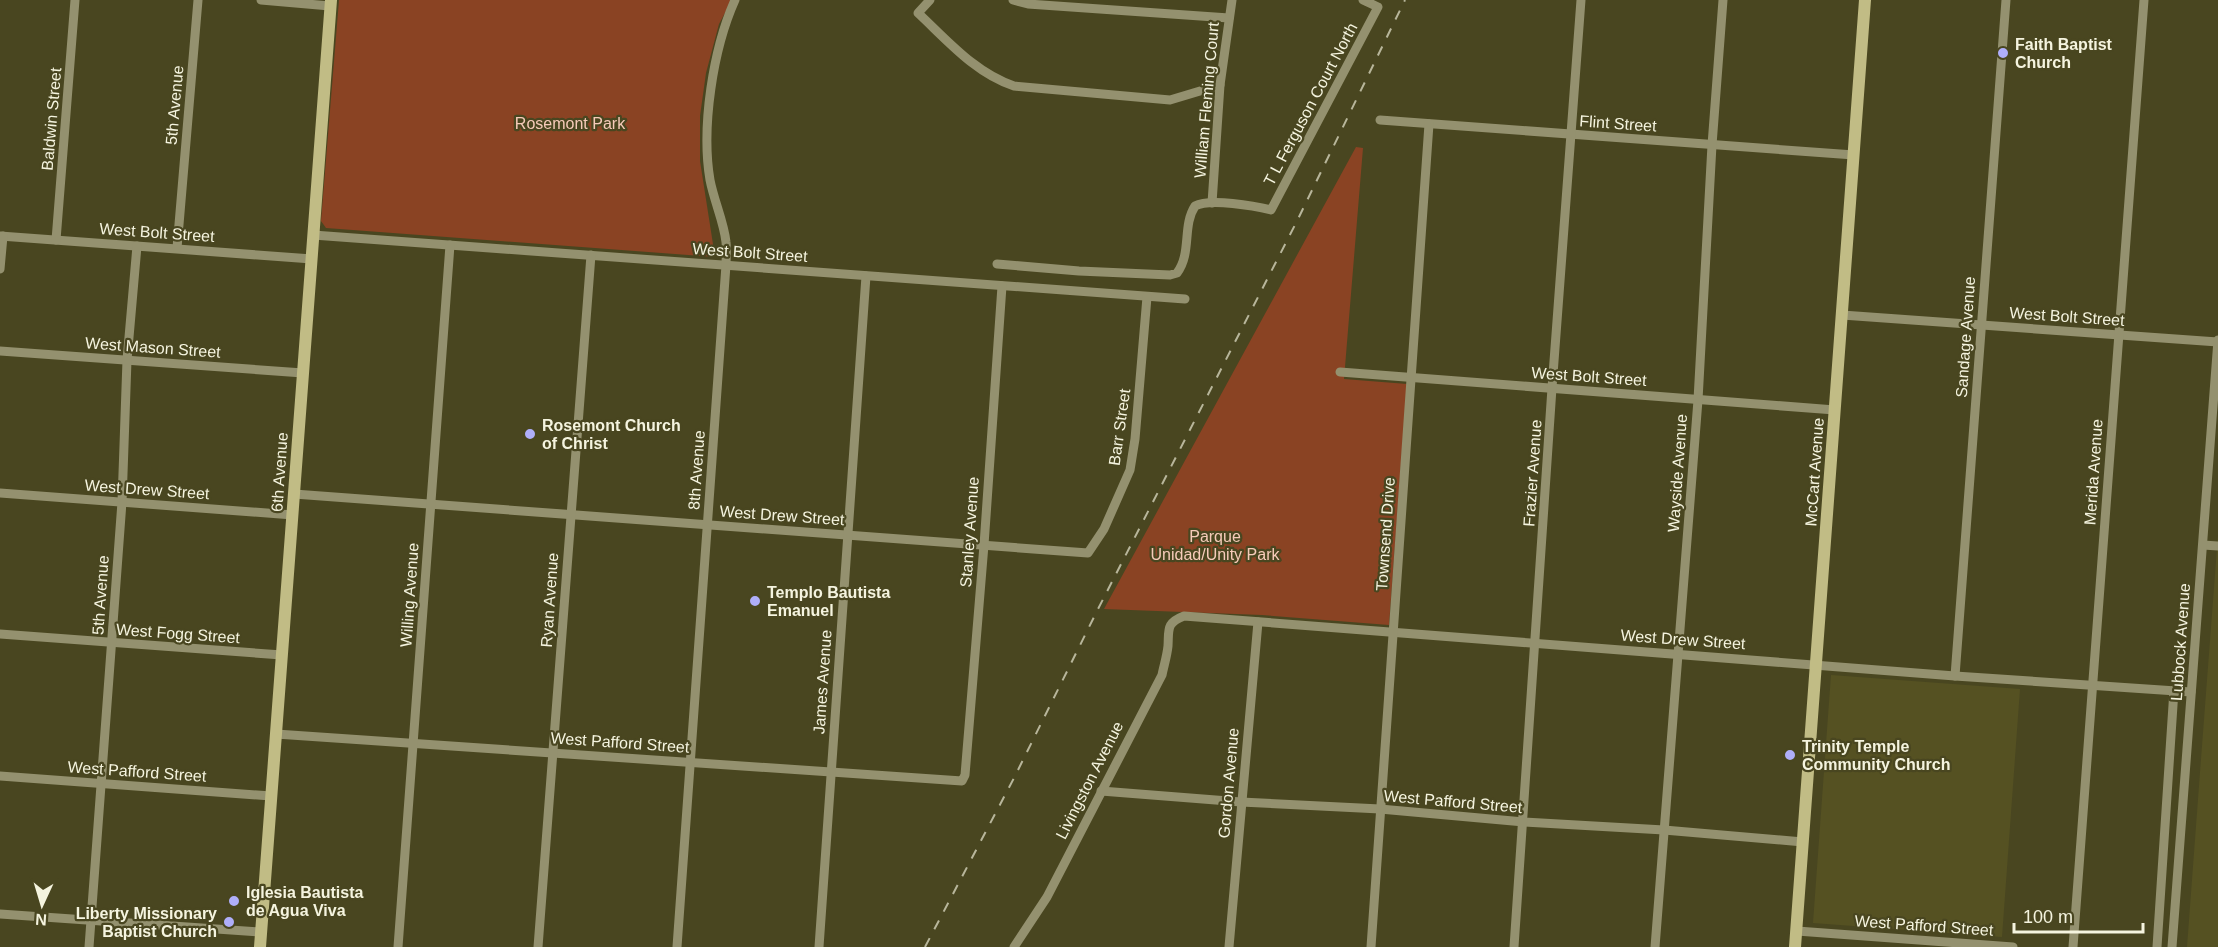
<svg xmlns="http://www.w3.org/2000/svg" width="2218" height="947" viewBox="0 0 2218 947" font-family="Arial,sans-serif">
	<rect width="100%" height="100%" fill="#494620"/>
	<g fill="#555122">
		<polygon points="2218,535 2218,947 2187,947 2201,759"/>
		<polygon points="1831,675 2020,689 2002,937 1813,923"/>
	</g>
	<g fill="#8a4323">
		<polygon points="339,0 732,0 719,24 706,73 700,116 700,161 715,257 326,228 321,221"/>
		<polygon points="1356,147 1363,148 1344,379 1407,384 1389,625 1262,615 1104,609"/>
	</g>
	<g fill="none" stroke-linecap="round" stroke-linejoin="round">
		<g stroke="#94916f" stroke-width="9">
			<polyline points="261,0 330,6"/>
			<path d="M930,0L918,13C947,40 975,73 1014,86L1170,100L1220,85"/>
			<polyline points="1013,0 1028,4 1229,18"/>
			<polyline points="1380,120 1854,155"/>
			<polyline points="1212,203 1220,85 1232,0"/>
			<polyline points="313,235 1185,299"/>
			<polyline points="0,236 312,259"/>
			<polyline points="56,240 75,0"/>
			<polyline points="177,248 198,0"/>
			<path d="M997,264L1079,271L1170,275L1177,273C1192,253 1182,226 1195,206C1210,198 1255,206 1271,210L1378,7L1363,0"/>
			<polyline points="0,269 3,236"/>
			<polyline points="1842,315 2218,342"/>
			<polyline points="0,351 303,373"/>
			<polyline points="1340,372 1835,410"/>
			<polyline points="0,493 293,515"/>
			<polyline points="294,494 1088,553 1104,529 1130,470 1135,439 1147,297"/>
			<polyline points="2203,545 2218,546"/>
			<polyline points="0,634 282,655"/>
			<polyline points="1955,676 2006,0"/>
			<polyline points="276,734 962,781 965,775 984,545 1002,286"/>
			<polyline points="0,776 271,796"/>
			<polyline points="1101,791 1241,802 1380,809 1524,822 1664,830 1803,842"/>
			<polyline points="0,914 261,932"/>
			<polyline points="1797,931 2013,947"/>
			<polyline points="89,947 122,502 127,360 137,246"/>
			<polyline points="398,947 450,245"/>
			<polyline points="538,947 591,255"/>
			<path d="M677,947L726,265C726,258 727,250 726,242C724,222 714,201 710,180C701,127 713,49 735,0"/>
			<polyline points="819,947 866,276"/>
			<path d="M1014,947L1047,897L1162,675C1164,665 1167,656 1168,646C1169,629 1166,623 1184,616L1955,676L2191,692"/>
			<polyline points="1229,947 1258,622"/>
			<polyline points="1371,947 1429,124"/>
			<polyline points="1514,947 1552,388 1581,0"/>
			<polyline points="1655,947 1698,400 1712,145 1723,0"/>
			<polyline points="2073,947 2144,0"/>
			<polyline points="2157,947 2174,690"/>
			<polyline points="2172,947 2218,340"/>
		</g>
		<g stroke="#c1bc85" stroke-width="12">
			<polyline points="260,947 331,0"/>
			<polyline points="1795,947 1865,0"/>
		</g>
		<polyline stroke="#b8b69b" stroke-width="2" stroke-dasharray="10 10" stroke-linecap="butt" points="925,947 1014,778 1097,611 1296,223 1405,0"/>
	</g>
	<g fill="#afaefa" stroke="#494620" stroke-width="2">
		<circle cx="2003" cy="53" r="6"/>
		<circle cx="530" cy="434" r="6"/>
		<circle cx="755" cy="601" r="6"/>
		<circle cx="1790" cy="755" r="6"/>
		<circle cx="234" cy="901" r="6"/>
		<circle cx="229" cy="922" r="6"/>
	</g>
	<g text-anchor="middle" stroke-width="4.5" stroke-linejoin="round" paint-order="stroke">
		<g font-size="16" font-weight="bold" fill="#f5f4df" stroke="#494620" text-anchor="start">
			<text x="2015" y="50">Faith Baptist<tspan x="2015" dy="18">Church</tspan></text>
			<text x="542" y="431">Rosemont Church<tspan x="542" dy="18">of Christ</tspan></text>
			<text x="767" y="598">Templo Bautista<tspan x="767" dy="18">Emanuel</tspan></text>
			<text x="1802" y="752">Trinity Temple<tspan x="1802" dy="18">Community Church</tspan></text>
			<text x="246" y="898">Iglesia Bautista<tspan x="246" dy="18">de Agua Viva</tspan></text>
			<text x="217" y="919" text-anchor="end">Liberty Missionary<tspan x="217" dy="18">Baptist Church</tspan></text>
		</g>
		<g font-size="16" fill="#f5f4df" stroke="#494620">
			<text transform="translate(1206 100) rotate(-85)" y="6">William Fleming Court</text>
			<text transform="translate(1310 104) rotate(-62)" y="6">T L Ferguson Court North</text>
			<text transform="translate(174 105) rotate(-85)" y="6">5th Avenue</text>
			<text transform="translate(51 119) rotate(-85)" y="6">Baldwin Street</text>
			<text transform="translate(1618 123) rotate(4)" y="6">Flint Street</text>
			<text transform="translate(157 232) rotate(4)" y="6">West Bolt Street</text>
			<text transform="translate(750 252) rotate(4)" y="6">West Bolt Street</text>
			<text transform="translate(2067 316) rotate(4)" y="6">West Bolt Street</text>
			<text transform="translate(1965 337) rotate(-86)" y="6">Sandage Avenue</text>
			<text transform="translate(153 347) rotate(4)" y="6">West Mason Street</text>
			<text transform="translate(1589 376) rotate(4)" y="6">West Bolt Street</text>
			<text transform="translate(1119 427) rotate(-82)" y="6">Barr Street</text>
			<text transform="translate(696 470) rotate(-86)" y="6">8th Avenue</text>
			<text transform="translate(279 472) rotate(-86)" y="6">6th Avenue</text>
			<text transform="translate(1814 472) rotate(-86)" y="6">McCart Avenue</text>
			<text transform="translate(2093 472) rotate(-86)" y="6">Merida Avenue</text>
			<text transform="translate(1532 473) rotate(-86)" y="6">Frazier Avenue</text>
			<text transform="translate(1677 473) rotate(-86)" y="6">Wayside Avenue</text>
			<text transform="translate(147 489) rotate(4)" y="6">West Drew Street</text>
			<text transform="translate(782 515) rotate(4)" y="6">West Drew Street</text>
			<text transform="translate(969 532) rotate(-86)" y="6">Stanley Avenue</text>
			<text transform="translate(1385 534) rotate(-86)" y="6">Townsend Drive</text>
			<text transform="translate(100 595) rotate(-86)" y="6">5th Avenue</text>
			<text transform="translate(409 595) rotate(-86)" y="6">Willing Avenue</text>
			<text transform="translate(549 600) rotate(-86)" y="6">Ryan Avenue</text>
			<text transform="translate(178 633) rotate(4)" y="6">West Fogg Street</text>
			<text transform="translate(1683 639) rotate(4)" y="6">West Drew Street</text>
			<text transform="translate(2180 642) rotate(-86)" y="6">Lubbock Avenue</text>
			<text transform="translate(822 682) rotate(-86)" y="6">James Avenue</text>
			<text transform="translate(620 742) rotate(4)" y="6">West Pafford Street</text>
			<text transform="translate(137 771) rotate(4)" y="6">West Pafford Street</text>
			<text transform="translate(1089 780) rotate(-63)" y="6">Livingston Avenue</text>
			<text transform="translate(1228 783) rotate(-85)" y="6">Gordon Avenue</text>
			<text transform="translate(1453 801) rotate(5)" y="6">West Pafford Street</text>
			<text transform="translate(1924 925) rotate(4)" y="6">West Pafford Street</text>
		</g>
		<g font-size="16" fill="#f6cbb9" stroke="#494620">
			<text x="570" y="129">Rosemont Park</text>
			<text x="1215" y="542">Parque<tspan x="1215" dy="18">Unidad/Unity Park</tspan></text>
		</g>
	</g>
	<g transform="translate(42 905) rotate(184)" stroke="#494620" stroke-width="4.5" paint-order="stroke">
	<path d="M0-4.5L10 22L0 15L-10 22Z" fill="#f5f4df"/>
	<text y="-9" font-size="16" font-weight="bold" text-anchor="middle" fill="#f5f4df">N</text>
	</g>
	<path d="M2014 923v9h129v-9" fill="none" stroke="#f5f4df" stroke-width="3"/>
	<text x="2023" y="923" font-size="18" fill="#f5f4df" stroke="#494620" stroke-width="4.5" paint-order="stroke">100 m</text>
</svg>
